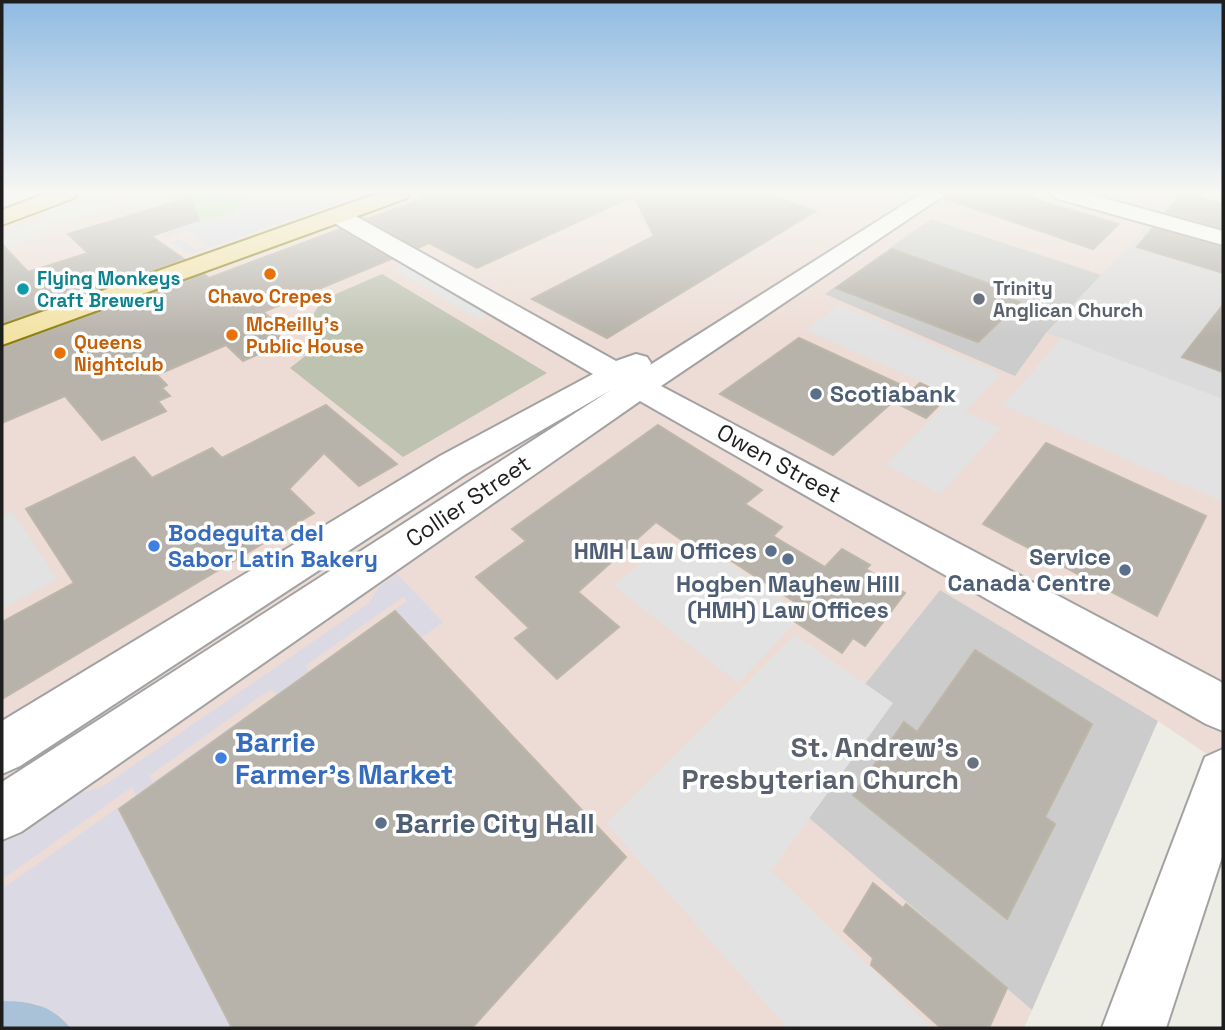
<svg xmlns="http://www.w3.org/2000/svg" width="1225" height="1030" viewBox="0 0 1225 1030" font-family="'Space Grotesk',sans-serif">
	<rect width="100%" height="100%" fill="#eeede5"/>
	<polygon fill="#dcdbdb" points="1177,193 1223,193 1223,401 1046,333"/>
	<polygon fill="#eddcd5" points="82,193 1177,193 1047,333 1223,401 1223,765 1158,721 940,590 779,792 1032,1010 1024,1028 2,1028 2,223"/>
	<g fill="#ccc">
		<polygon points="931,219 1101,275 1046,333 1015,376 825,294"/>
		<polygon points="940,590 1158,721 1032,1010 779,792"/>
	</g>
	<polygon fill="#bec2b1" points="382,274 547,373 403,457 290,368 314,349 314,313 322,300"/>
	<polygon fill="#bde4af" points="165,193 222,193 233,198 246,193 237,211 205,222"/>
	<g fill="#e2e2e2">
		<polygon points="102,195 116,207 59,224 2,252 2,234 47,218 41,212"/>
		<polygon points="406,264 491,314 479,320 394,269"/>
		<polygon points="839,305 1001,374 965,412 1000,428 941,494 886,465 953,396 806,330"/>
		<polygon points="1062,338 1223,399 1223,502 1003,405"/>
		<polygon points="12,511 57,579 2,609 2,516"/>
		<polygon points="668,541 692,559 706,547 803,614 738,683 614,586"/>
		<polygon points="795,635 893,703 771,871 932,1028 788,1028 606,823"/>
	</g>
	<g fill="#dbd9e3" fill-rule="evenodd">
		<polygon points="139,193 165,193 205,222 237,211 246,193 363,193 188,255 172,242 180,239 196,250 209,246 188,230 167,238 162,235 183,227 151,203 131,209 125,206 131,203 127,199 141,195"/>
		<path d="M397,574L443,622L138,845L232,1028H70L62,1017L36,1003L2,1001V839L63,798L102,787L369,603L379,587ZM403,597L407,601L309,671L305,666ZM271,689L276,695L153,782L149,776ZM132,787L136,795L5,887L3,879Z"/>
	</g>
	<path fill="#a9c2d8" d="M2,1001C29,1001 53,1005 70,1028H2Z"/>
	<g fill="#b7b3ab" stroke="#beb7a8" stroke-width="2">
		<polygon points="439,193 764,193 816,211 607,338 532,299 654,236 634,196 477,268 429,243 418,248 367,219"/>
		<polygon points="949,193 1013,193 1119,224 1093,249 946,199"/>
		<polygon points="1182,193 1223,204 1223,228 1166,212"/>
		<polygon points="191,197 199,220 151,236 184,259 2,323 2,244 28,272 88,253 68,234"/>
		<polygon points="1153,228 1223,247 1223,273 1137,247"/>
		<polygon points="340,229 391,259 263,312 279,324 269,328 286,342 243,361 226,345 157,375 167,385 162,388 170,396 158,401 166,411 102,440 65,396 2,423 2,347 204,274 209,278"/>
		<polygon points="892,249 1007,290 1001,295 1020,302 978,342 836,288"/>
		<polygon points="1223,305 1223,372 1182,357"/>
		<polygon points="799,338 908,388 833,455 720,394"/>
		<polygon points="920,383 948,396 926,418 898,404"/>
		<polygon points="326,405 397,464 359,486 324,453 289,489 314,513 2,699 2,622 74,583 26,509 134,457 152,478 212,448 222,458"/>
		<polygon points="658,425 762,490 745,504 782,527 773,536 825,567 842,549 870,565 866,569 905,593 865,646 853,638 842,653 794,621 804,608 701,541 693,548 656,522 578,592 619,627 557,679 515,638 529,628 476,577 526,541 512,529"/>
		<polygon points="1046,443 1206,516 1157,616 983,524"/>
		<polygon points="395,611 626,857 472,1028 232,1028 119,809"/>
		<polygon points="975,650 1092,724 1045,817 1055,824 1007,919 853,795 904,722 917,732"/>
		<polygon points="873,883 903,908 906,904 1007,988 989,1028 941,1028 871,965 873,958 844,931"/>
	</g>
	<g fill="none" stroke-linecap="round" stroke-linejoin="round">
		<g stroke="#a2a2a2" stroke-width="4">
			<g id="minor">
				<polygon points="922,193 947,193 661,386 1223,683 1223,731 1206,724 640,401 21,832 2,840 2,782 611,390 466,474 20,766 2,774 2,721 440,456 593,374 329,220 326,215 329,210 345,210 616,361 636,354 647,357 651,363 650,365"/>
				<polygon points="1052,193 1086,193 1223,231 1223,245 1055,198"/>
				<polygon points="1223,749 1223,854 1166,1028 1102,1028 1205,757"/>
			</g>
		</g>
		<g stroke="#8a7e0d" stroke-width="4">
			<g id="major">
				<polygon points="47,193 77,193 74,198 2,225 2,210"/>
				<polygon points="379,193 410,193 407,198 2,345 2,326"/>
			</g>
		</g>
		<use href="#minor" fill="#fff" fill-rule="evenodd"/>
		<use href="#major" fill="#f3e3a4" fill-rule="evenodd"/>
	</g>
	<linearGradient id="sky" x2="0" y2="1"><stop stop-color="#8fbae2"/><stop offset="0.57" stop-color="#f7f7f3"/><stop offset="1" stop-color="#f7f7f3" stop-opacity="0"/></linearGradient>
	<rect width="1225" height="337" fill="url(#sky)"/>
	<g fill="#e8710a" stroke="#fff" stroke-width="2.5">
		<circle cx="270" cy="274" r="7"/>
		<circle cx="232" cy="335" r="7"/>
		<circle cx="60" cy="353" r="7"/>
	</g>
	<circle fill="#0f9aa8" stroke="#fff" stroke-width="2.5" cx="23" cy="289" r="7"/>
	<g fill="#6b7280" stroke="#fff" stroke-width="2.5">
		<circle cx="979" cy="299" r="7"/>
		<circle cx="973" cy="763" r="7"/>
	</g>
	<g fill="#5c6f8a" stroke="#fff" stroke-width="2.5">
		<circle cx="816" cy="394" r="7"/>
		<circle cx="771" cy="551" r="7"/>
		<circle cx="788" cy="559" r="7"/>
		<circle cx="1125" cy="570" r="7"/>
		<circle cx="381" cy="823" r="7"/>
	</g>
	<g fill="#3f7fe0" stroke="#fff" stroke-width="2.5">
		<circle cx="154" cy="546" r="7"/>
		<circle cx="221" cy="758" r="7"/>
	</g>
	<g text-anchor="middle" stroke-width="7" stroke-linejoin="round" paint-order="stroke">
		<g font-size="19" font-weight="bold" fill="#0d838f" stroke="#fff" text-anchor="start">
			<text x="37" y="285">Flying Monkeys<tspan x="37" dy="22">Craft Brewery</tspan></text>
		</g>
		<g font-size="19" font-weight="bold" fill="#5b616d" stroke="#fff" text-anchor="start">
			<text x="993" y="295">Trinity<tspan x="993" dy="22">Anglican Church</tspan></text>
		</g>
		<g font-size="19" font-weight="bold" fill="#c56008" stroke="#fff" text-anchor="start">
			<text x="270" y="303" text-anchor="middle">Chavo Crepes</text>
			<text x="246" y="331">McReilly's<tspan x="246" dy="22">Public House</tspan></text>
			<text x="74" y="349">Queens<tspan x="74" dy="22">Nightclub</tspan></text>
		</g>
		<g font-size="23" font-weight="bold" fill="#4e5e75" stroke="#fff" text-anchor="end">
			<text x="830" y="402" text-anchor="start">Scotiabank</text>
			<text x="757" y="559">HMH Law Offices</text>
			<text x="1111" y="565">Service<tspan x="1111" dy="26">Canada Centre</tspan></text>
			<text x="788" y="592" text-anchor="middle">Hogben Mayhew Hill<tspan x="788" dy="26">(HMH) Law Offices</tspan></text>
		</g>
		<g font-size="23" fill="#1e1e1e" stroke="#fff">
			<text transform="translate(779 463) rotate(29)" y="8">Owen Street</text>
			<text transform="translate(468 501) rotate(-34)" y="8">Collier Street</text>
		</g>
		<g font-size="23" font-weight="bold" fill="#366cbe" stroke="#fff" text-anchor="start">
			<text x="168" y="541">Bodeguita del<tspan x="168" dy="26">Sabor Latin Bakery</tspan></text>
		</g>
		<g font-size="28" font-weight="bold" fill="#366cbe" stroke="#fff" text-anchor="start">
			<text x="235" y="752">Barrie<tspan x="235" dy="32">Farmer's Market</tspan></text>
		</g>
		<g font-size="28" font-weight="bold" fill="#5b616d" stroke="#fff" text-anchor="end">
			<text x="959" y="757">St. Andrew's<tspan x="959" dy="32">Presbyterian Church</tspan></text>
		</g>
		<g font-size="28" font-weight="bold" fill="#4e5e75" stroke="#fff" text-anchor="start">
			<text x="395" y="833">Barrie City Hall</text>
		</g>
	</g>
	<rect width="1225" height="1030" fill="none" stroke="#1e1e1e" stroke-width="7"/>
</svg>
